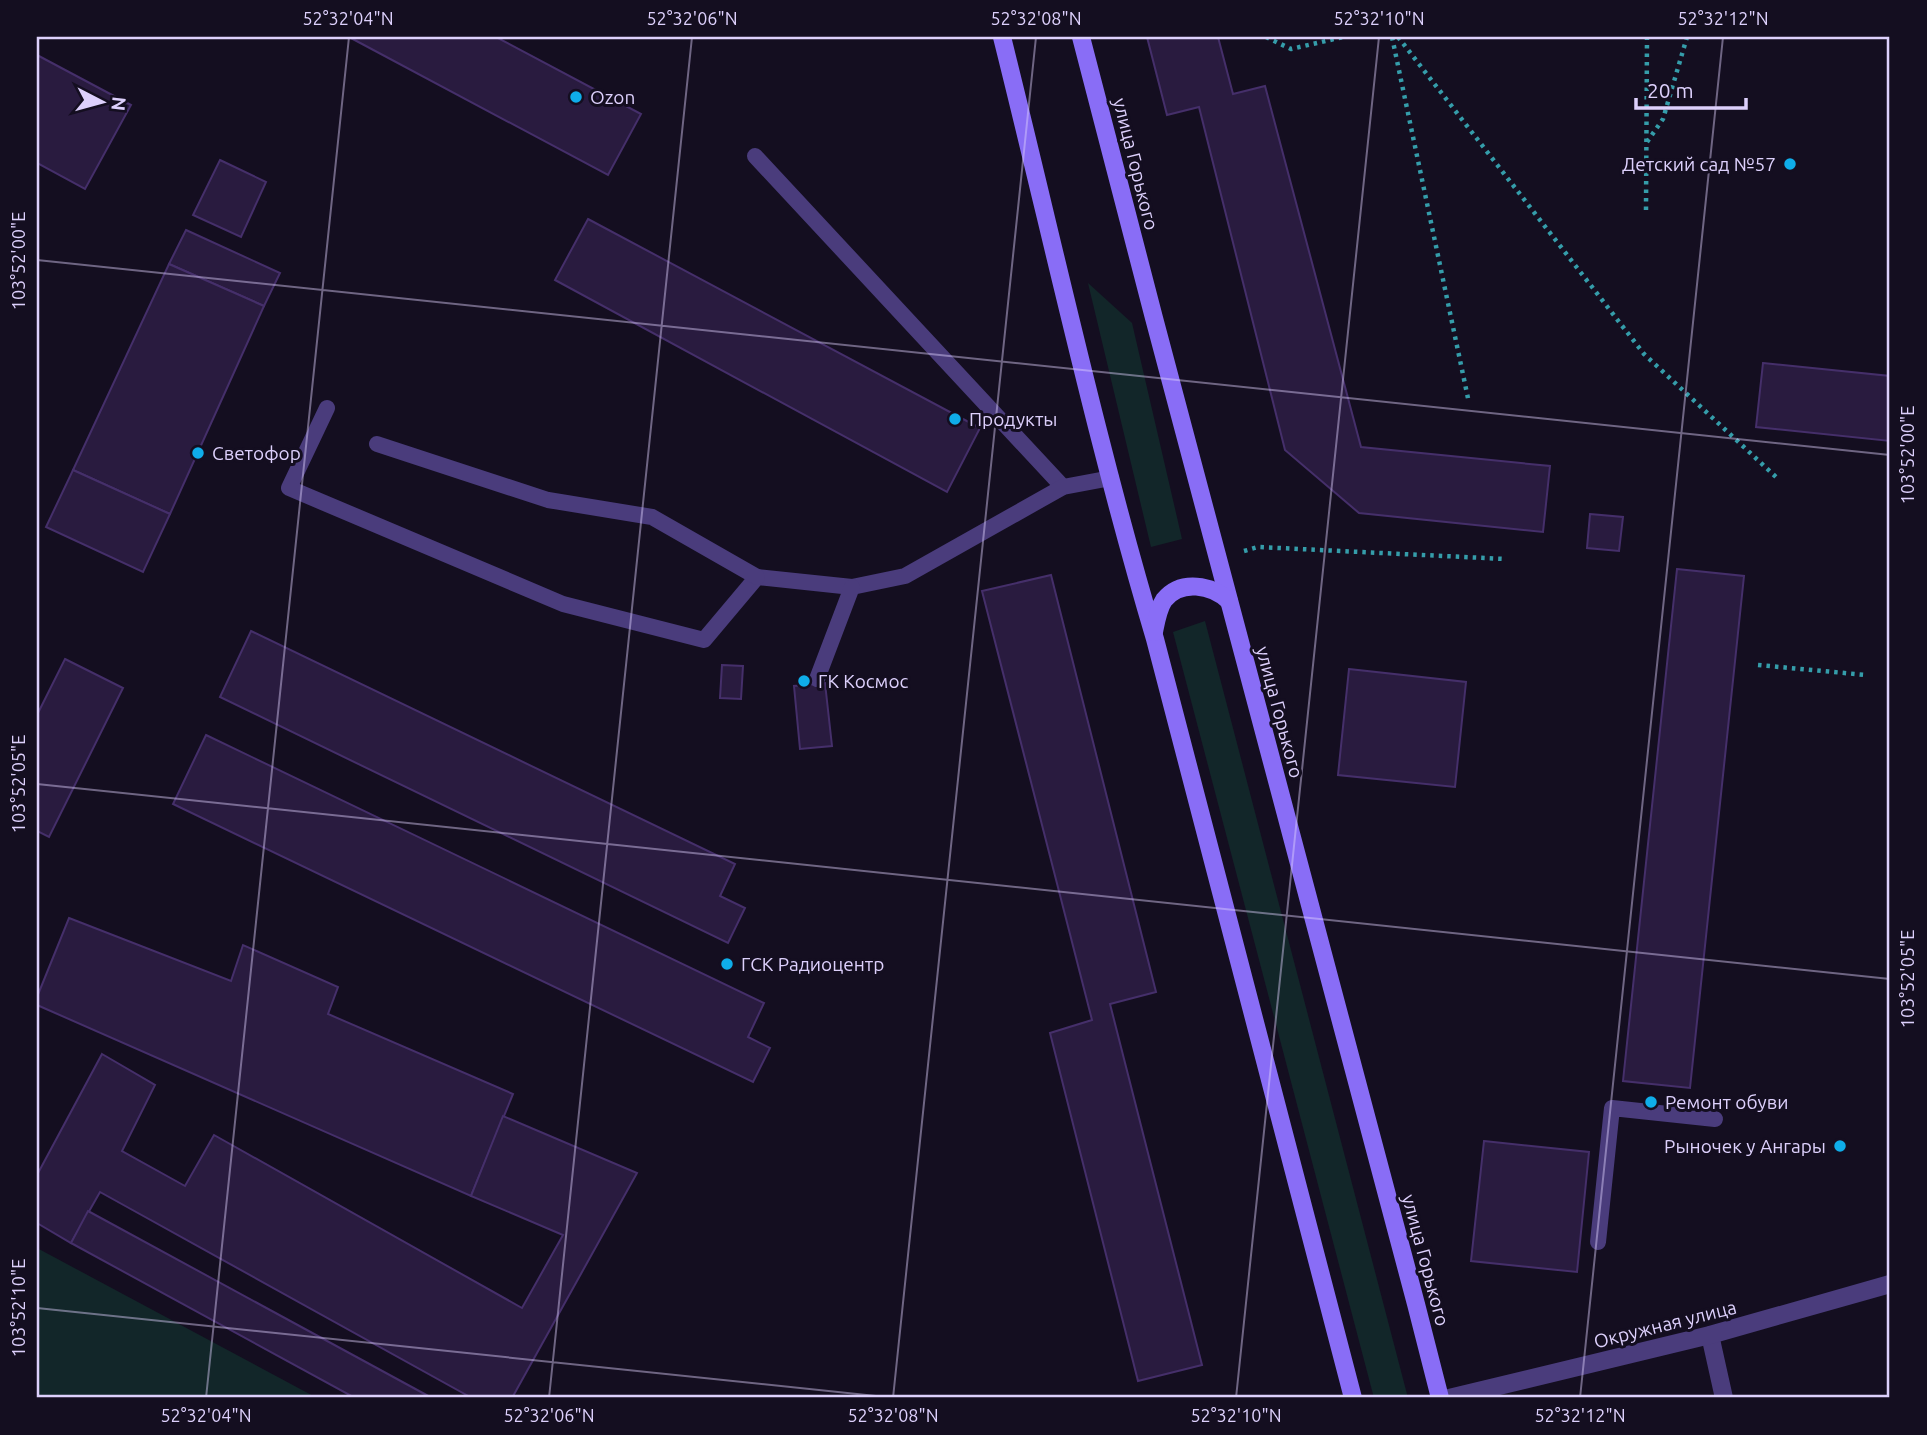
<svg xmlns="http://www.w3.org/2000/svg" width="1927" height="1435" viewBox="0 0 1927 1435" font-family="Ubuntu,sans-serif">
	<rect width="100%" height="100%" fill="#140e20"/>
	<g fill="#122629">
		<polygon points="1088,283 1132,323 1182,539 1151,547"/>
		<polygon points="1205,621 1408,1398 1374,1398 1173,632"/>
		<polygon points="37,1248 317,1398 37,1398"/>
	</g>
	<g fill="#291b3f" stroke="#452f6a" stroke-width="2">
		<polygon points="349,37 496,37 641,114 608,175"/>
		<polygon points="1147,37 1218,37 1233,94 1265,86 1361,447 1550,466 1543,532 1359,513 1285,450 1199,107 1167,115"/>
		<polygon points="37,55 131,105 85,189 37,163"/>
		<polygon points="220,160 266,182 241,237 193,215"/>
		<polygon points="588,219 980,428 947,492 555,280"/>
		<polygon points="186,230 280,273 264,306 169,264"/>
		<polygon points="169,264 264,306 170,514 73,470"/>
		<polygon points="1763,363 1890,376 1890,441 1756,427"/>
		<polygon points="73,470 170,514 143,572 46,527"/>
		<polygon points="1590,514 1623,517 1619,551 1587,548"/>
		<polygon points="1677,569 1744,576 1690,1088 1623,1081"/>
		<polygon points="1051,575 1156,992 1110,1004 1202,1365 1138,1381 1050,1033 1092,1020 982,591"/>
		<polygon points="251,631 735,864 720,896 745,908 728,943 220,697"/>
		<polygon points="65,659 123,688 49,837 37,831 37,715"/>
		<polygon points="722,665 743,666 741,699 720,698"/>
		<polygon points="1349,669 1466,682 1455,787 1338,775"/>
		<polygon points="825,683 832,746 800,749 794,686"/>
		<polygon points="206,735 764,1003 748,1037 770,1048 753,1082 173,804"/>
		<polygon points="69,918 231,981 243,945 338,987 328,1014 513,1094 471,1196 37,1005 37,997"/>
		<polygon points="102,1054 155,1085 122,1151 185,1186 214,1135 522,1308 563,1235 471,1196 503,1116 637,1173 512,1398 472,1398 100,1192 71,1243 37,1223 37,1175"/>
		<polygon points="1484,1141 1589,1152 1577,1272 1471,1261"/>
		<polygon points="88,1211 432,1398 355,1398 71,1243"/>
	</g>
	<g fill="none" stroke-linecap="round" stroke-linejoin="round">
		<g stroke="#359daa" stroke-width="4.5" stroke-dasharray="3.5 5" stroke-linecap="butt">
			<polyline points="1266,37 1291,49 1343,37"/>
			<polyline points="1392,37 1469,403"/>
			<polyline points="1398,37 1644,354 1776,477"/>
			<polyline points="1647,142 1663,119 1687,37"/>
			<polyline points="1646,210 1647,37"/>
			<polyline points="1244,551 1258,547 1505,559"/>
			<polyline points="1758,665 1866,675"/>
		</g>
		<g stroke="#4a3c7c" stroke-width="16">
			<polyline points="755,156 1063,487"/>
			<polyline points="327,408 289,488 563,604 704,640 757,577 852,587 905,576 1063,487 1111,478"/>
			<polyline points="377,444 548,500 652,517 757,577"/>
			<polyline points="817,679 852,587"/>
			<polyline points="1598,1242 1612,1108 1715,1119"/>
		</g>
		<g stroke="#4a3c7c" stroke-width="18">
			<polyline points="1710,1335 1724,1398"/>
			<polyline points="1449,1398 1710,1335 1890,1284"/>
		</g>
		<g stroke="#896df6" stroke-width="18">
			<path d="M1002,37C1052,237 1096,441 1155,639L1353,1398"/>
			<polyline points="1081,37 1154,318 1416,1304 1440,1398"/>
			<path d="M1154,632C1156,622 1158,609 1164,600C1181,579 1212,585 1229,601"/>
		</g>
	</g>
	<path fill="none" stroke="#ddd0fc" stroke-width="2" stroke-opacity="0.45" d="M37,260L1890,455M37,784L1890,979M37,1308L895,1398M206,1398L349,37M549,1398L692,37M893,1398L1036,37M1236,1398L1379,37M1580,1398L1723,37"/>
	<g fill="#0fade9" stroke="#140e20" stroke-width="2.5">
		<circle cx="576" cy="97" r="7"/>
		<circle cx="1790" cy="164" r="7"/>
		<circle cx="955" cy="419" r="7"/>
		<circle cx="198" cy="453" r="7"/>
		<circle cx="804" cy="681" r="7"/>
		<circle cx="727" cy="964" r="7"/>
		<circle cx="1651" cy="1102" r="7"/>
		<circle cx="1840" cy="1146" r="7"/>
	</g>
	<g text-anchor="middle" stroke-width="6" stroke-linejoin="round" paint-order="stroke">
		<g font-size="19" fill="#ddd0fc" stroke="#140e20" text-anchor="start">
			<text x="590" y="104">Ozon</text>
			<text x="1776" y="171" text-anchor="end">Детский сад №57</text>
			<text x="969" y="426">Продукты</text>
			<text x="212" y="460">Светофор</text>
			<text x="818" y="688">ГК Космос</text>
			<text x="741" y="971">ГСК Радиоцентр</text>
			<text x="1665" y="1109">Ремонт обуви</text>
			<text x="1826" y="1153" text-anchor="end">Рыночек у Ангары</text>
		</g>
		<g font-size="19" fill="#ddd0fc" stroke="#140e20">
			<text transform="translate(1136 164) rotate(76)" y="7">улица Горького</text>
			<text transform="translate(1280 712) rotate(75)" y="7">улица Горького</text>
			<text transform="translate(1426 1260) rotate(75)" y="7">улица Горького</text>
			<text transform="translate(1665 1324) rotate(-14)" y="7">Окружная улица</text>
		</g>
	</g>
	<rect width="1927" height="1435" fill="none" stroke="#140e20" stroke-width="77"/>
	<g transform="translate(102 102) rotate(96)" stroke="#140e20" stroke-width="5" paint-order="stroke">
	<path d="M0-5L12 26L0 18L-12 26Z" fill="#ddd0fc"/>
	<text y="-10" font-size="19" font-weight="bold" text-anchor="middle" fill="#ddd0fc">N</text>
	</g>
	<path d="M1636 98v10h110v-10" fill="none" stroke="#ddd0fc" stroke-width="3.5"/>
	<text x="1647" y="98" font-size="21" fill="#ddd0fc" stroke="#140e20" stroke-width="5" paint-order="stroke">20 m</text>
	<rect x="38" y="38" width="1850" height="1358" fill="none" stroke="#ddd0fc" stroke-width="2.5"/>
	<g font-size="18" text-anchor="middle" fill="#ddd0fc">
		<text x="348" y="25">52°32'04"N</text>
		<text x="692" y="25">52°32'06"N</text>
		<text x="1036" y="25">52°32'08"N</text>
		<text x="1379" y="25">52°32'10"N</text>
		<text x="1723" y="25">52°32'12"N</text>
		<text transform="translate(19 261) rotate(-90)" y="6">103°52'00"E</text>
		<text transform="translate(1908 455) rotate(-90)" y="6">103°52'00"E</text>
		<text transform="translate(19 784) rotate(-90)" y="6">103°52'05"E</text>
		<text transform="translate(1908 979) rotate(-90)" y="6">103°52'05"E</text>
		<text transform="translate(19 1308) rotate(-90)" y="6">103°52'10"E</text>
		<text x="206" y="1422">52°32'04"N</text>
		<text x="549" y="1422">52°32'06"N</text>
		<text x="893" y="1422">52°32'08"N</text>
		<text x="1236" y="1422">52°32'10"N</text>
		<text x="1580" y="1422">52°32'12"N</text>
	</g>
</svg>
